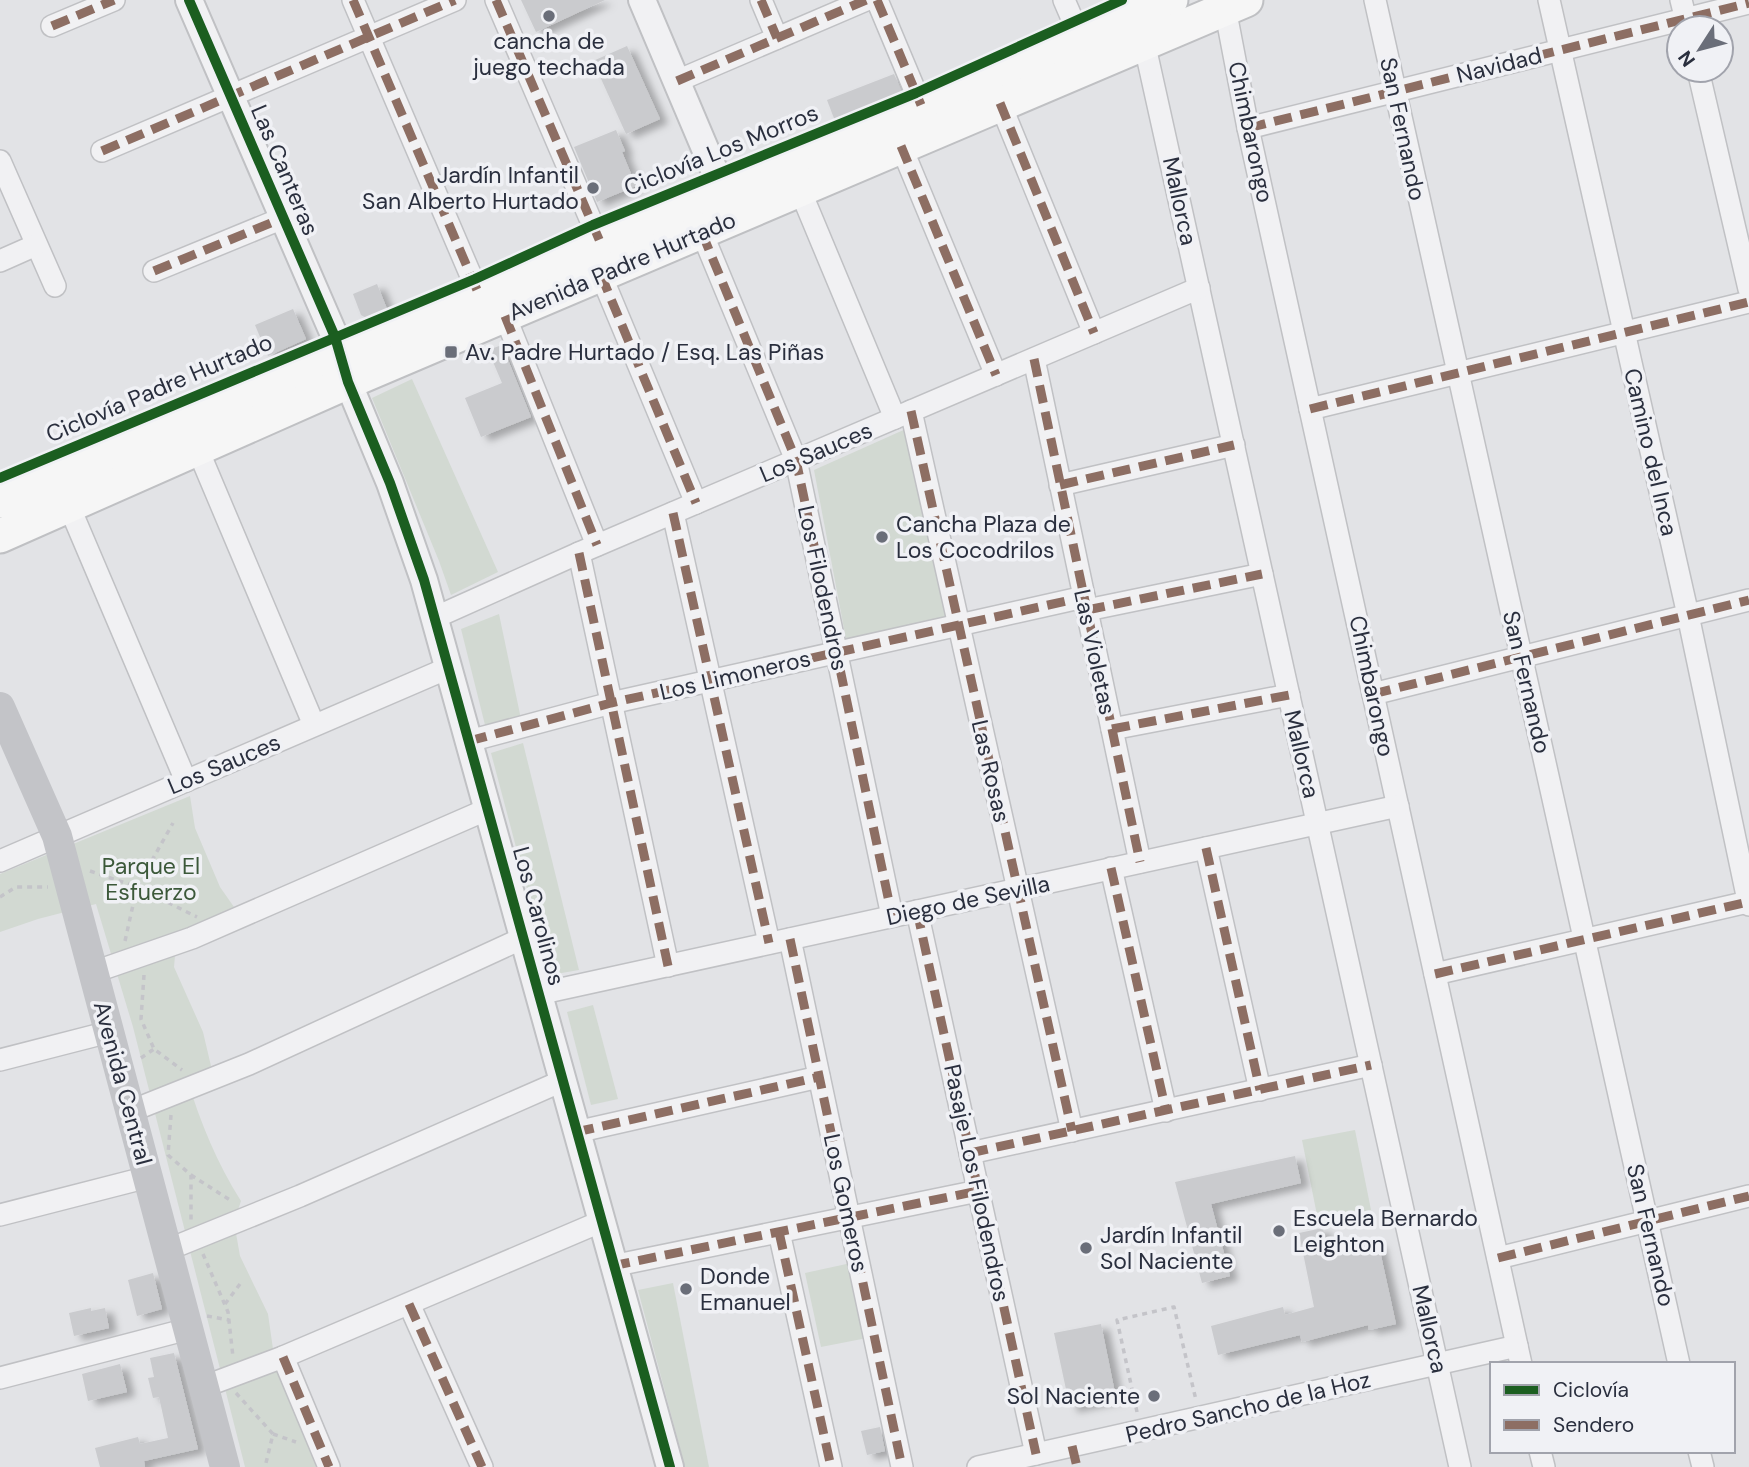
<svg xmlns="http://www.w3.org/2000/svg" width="1749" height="1467" viewBox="0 0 1749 1467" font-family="'DM Sans',sans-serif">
	<defs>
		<filter id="shadow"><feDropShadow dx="8" dy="4.5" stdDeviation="3.5" flood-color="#0004"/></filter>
	</defs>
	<rect width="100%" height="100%" fill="#e2e3e6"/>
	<g fill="#d2d9d2">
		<polygon points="412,379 498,572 451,595 439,561 372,398"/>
		<polygon points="908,428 955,614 846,639 814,470"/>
		<polygon points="499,614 521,719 485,725 461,629"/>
		<polygon points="523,743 579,970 550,975 491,753"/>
		<path d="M190,796L195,828L220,887L234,907L177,933L174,967L203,1032L211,1066L188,1082C201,1124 217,1163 241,1201L234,1222L240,1256L268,1314L273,1349L325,1467H245L133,1027L96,904L38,919L0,932V874Z"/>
		<polygon points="593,1005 618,1099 591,1105 567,1012"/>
		<polygon points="1355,1130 1371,1210 1318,1220 1302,1140"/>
		<polygon points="851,1263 867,1338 821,1347 805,1273"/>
		<polygon points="673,1283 709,1467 685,1467 638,1290"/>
	</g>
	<g fill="#cacbce" filter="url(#shadow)">
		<polygon points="521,0 605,0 536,32"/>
		<polygon points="627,46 660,119 626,134 593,61"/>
		<polygon points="894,74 902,92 835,121 827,100"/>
		<polygon points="616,130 625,151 622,152 636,186 597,202 574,147"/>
		<polygon points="377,284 389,314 372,321 361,315 353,294"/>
		<polygon points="293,309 306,339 268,356 255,325"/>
		<polygon points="502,345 531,417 481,437 465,398 502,383 488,350"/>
		<polygon points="1295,1156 1301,1183 1211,1204 1230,1276 1202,1283 1175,1182"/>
		<polygon points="1323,1228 1328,1252 1378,1242 1396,1324 1369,1330 1368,1325 1302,1342 1300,1335 1218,1355 1211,1326 1283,1307 1285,1315 1314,1307 1299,1233"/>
		<polygon points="153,1273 162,1309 137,1316 128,1280"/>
		<polygon points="91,1308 91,1311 105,1308 109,1328 74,1336 69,1313"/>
		<polygon points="1101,1324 1116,1398 1070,1408 1054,1333"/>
		<polygon points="174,1353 198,1449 144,1461 145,1467 100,1467 95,1448 138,1437 140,1444 168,1438 159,1397 153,1398 148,1378 154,1377 150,1358"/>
		<polygon points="120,1364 127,1392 88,1401 82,1374"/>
		<polygon points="880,1427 885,1451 867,1455 861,1431"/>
	</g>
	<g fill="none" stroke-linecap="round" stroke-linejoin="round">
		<g stroke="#c0c1c4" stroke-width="24">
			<g id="minor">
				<polyline points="353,0 480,297"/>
				<polyline points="496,0 601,244"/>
				<polyline points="761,0 777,38"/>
				<polyline points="877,0 921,105"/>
				<polyline points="1064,0 1080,37"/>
				<polyline points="1375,0 1679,1364"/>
				<polyline points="1549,0 1688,615 1749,905"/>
				<polyline points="1681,0 1688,28"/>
				<polyline points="1225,8 1248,128 1521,1364"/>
				<polyline points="52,26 114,0"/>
				<polyline points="1144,42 1460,1467"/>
				<polyline points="1698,70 1749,289"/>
				<polyline points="677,81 866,0"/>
				<polyline points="1000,103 1094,333"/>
				<polyline points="1248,128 1749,3"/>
				<polyline points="901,146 996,375"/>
				<polyline points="102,151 455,0"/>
				<polyline points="0,161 55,286"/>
				<polyline points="800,190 895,418"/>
				<polyline points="702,233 796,460 892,916"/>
				<polyline points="0,261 36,245"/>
				<polyline points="154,271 283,218"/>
				<polyline points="601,275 696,503"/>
				<polyline points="505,316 597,545"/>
				<polyline points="1034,359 1140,862"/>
				<polyline points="1310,409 1749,302"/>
				<polyline points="911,411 1072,1131"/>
				<polyline points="198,450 314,725"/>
				<polyline points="1060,485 1234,445"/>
				<polyline points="69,506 186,781"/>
				<polyline points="673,513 769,943"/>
				<polyline points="579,553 668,966"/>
				<polyline points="1087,610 1262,574"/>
				<polyline points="434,618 579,553 1199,288"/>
				<polyline points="1373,694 1749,600"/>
				<polyline points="1112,729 1289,695"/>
				<polyline points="469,741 611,703 1084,597"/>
				<polyline points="1206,848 1260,1090"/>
				<polyline points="0,861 448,668"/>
				<polyline points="1111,868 1166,1111"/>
				<polyline points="917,911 1036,1454"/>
				<polyline points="790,939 902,1467"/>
				<polyline points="94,972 192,938 488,809"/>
				<polyline points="1435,974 1748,902"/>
				<polyline points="538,994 1398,806"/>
				<polyline points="0,1060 109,1032"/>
				<polyline points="131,1111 249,1064 523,938"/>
				<polyline points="576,1132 819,1077"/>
				<polyline points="970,1153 1371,1065"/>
				<polyline points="0,1215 148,1177"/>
				<polyline points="779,1232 831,1467"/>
				<polyline points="167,1250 300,1196 562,1081"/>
				<polyline points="1498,1258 1749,1196"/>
				<polyline points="612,1266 978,1191"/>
				<polyline points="409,1304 482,1467"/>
				<polyline points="283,1357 329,1467"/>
				<polyline points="0,1378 188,1329"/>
				<polyline points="203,1387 283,1357 600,1222"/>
				<polyline points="1540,1451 1544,1467"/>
				<polyline points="1699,1451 1703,1467"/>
				<polyline points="978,1467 1517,1346"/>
			</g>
		</g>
		<g stroke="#c0c1c4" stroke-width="30">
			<g id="tertiary">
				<polyline points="189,0 335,337 348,382 390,483 424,580 670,1467"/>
				<polyline points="642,0 723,191"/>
			</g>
		</g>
		<g stroke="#bfc0c3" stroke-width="37">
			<g id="primary">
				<polyline points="0,501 375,342 921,105 1171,0"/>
				<polyline points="0,536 348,382 1246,0"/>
			</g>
		</g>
		<g stroke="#c4c4c9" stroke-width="3.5" stroke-dasharray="5 5" stroke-linecap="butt">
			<polyline points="90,871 137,887 173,823"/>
			<polyline points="0,897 16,887 48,887"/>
			<polyline points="125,941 137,887 197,917"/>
			<polyline points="144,975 141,1019 154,1049 182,1070"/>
			<polyline points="141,1058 154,1049"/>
			<polyline points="171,1115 168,1155 191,1175 191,1220"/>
			<polyline points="191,1175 233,1202"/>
			<polyline points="203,1254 228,1312 233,1357"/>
			<polyline points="225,1304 243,1280"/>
			<polyline points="207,1316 229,1320"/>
			<polyline points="236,1393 273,1434 265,1467"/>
			<polyline points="1137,1412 1117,1320 1174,1307 1196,1400"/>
			<polyline points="273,1434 296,1442"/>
		</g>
		<use href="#minor" stroke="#f1f1f3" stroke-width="21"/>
		<use href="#tertiary" stroke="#f1f1f3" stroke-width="26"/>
		<polyline stroke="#c3c4c8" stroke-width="30" points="0,707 57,836 225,1467"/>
		<use href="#primary" stroke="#f6f6f6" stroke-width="33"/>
		<g stroke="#8d6e63" stroke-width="9" stroke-dasharray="18 9" stroke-linecap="butt">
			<polyline points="353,0 480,297"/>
			<polyline points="496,0 601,244"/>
			<polyline points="761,0 777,38"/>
			<polyline points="877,0 921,105"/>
			<polyline points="52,26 114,0"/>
			<polyline points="677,81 866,0"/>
			<polyline points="1000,103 1094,333"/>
			<polyline points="1248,128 1749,3"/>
			<polyline points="901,146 996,375"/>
			<polyline points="102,151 455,0"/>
			<polyline points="702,233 796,460 892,916"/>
			<polyline points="154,271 283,218"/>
			<polyline points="601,275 696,503"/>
			<polyline points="505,316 597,545"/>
			<polyline points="1034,359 1140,862"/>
			<polyline points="1310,409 1749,302"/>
			<polyline points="911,411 1072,1131"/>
			<polyline points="1060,485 1234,445"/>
			<polyline points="673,513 769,943"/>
			<polyline points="579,553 668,966"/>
			<polyline points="1087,610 1262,574"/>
			<polyline points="1373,694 1749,600"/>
			<polyline points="1112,729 1289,695"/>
			<polyline points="469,741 611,703 1084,597"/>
			<polyline points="1206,848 1260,1090"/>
			<polyline points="1111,868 1166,1111"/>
			<polyline points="917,911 1036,1454"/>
			<polyline points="790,939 902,1467"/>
			<polyline points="1435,974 1748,902"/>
			<polyline points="576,1132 819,1077"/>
			<polyline points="970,1153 1371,1065"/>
			<polyline points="779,1232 831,1467"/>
			<polyline points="1498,1258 1749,1196"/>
			<polyline points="612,1266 978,1191"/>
			<polyline points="409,1304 482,1467"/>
			<polyline points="283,1357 329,1467"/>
			<polyline points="1072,1446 1077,1467"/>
		</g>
		<g stroke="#f0f1f5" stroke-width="15">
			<g id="cycleway">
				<polyline points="189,0 335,337 348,382 390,483 424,580 670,1467"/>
				<polyline points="0,478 475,279 593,225 916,93 1122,0"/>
			</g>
		</g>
		<use href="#cycleway" stroke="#1b5e20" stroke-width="10"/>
	</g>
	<g fill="#6a6e79" stroke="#f0f1f5" stroke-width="2.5">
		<circle cx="549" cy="16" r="7"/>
		<circle cx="593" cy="188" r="7"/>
		<rect x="444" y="345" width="14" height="14" rx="3.5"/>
		<circle cx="882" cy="537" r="7"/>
		<circle cx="1279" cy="1231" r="7"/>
		<circle cx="1086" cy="1248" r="7"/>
		<circle cx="686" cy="1289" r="7"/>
		<circle cx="1154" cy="1396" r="7"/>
	</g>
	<g text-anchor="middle" stroke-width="7" stroke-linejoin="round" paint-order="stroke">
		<g font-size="23" fill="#2a2f3e" stroke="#f0f1f5" text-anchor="start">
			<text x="549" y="49" text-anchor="middle">cancha de<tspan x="549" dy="26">juego techada</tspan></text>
			<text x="579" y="183" text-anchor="end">Jardín Infantil<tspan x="579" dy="26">San Alberto Hurtado</tspan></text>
			<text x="465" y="360">Av. Padre Hurtado / Esq. Las Piñas</text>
			<text x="896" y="532">Cancha Plaza de<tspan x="896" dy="26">Los Cocodrilos</tspan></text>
			<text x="1293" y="1226">Escuela Bernardo<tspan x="1293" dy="26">Leighton</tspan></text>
			<text x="1100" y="1243">Jardín Infantil<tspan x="1100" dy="26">Sol Naciente</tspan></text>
			<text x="700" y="1284">Donde<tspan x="700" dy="26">Emanuel</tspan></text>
			<text x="1140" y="1404" text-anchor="end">Sol Naciente</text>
		</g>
		<g font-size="23" fill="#2a2f3e" stroke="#f0f1f5">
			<text transform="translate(1499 65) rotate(-14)" y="8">Navidad</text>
			<text transform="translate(1403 129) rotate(78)" y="8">San Fernando</text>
			<text transform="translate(1251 132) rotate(78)" y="8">Chimbarongo</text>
			<text transform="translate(721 150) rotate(-22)" y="8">Ciclovía Los Morros</text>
			<text transform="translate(285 170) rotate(67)" y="8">Las Canteras</text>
			<text transform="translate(1180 201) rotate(78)" y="8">Mallorca</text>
			<text transform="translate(622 266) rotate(-23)" y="8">Avenida Padre Hurtado</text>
			<text transform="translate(159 388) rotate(-23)" y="8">Ciclovía Padre Hurtado</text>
			<text transform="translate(816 452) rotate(-23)" y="8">Los Sauces</text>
			<text transform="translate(1651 452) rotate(77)" y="8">Camino del Inca</text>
			<text transform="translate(823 588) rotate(78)" y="8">Los Filodendros</text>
			<text transform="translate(1095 652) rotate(78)" y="8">Las Violetas</text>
			<text transform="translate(735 675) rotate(-13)" y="8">Los Limoneros</text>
			<text transform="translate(1527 682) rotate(77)" y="8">San Fernando</text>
			<text transform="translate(1372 686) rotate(78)" y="8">Chimbarongo</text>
			<text transform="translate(1302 754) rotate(77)" y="8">Mallorca</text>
			<text transform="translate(224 764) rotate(-23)" y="8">Los Sauces</text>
			<text transform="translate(991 771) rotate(77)" y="8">Las Rosas</text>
			<text transform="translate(968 900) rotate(-12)" y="8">Diego de Sevilla</text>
			<text transform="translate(539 916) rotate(75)" y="8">Los Carolinos</text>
			<text transform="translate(123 1083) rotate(75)" y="8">Avenida Central</text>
			<text transform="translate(977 1183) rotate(78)" y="8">Pasaje Los Filodendros</text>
			<text transform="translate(846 1203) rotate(78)" y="8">Los Gomeros</text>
			<text transform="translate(1651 1235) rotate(77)" y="8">San Fernando</text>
			<text transform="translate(1430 1329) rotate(77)" y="8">Mallorca</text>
			<text transform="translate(1248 1407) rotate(-13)" y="8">Pedro Sancho de la Hoz</text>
		</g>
		<g font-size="23" fill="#3b5839" stroke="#f0f1f5">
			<text x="151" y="874">Parque El<tspan x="151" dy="26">Esfuerzo</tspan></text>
		</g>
	</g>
	<rect x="1490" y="1362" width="245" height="91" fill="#f0f1f5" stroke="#a1a3ac" stroke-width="2"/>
	<rect x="1504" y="1385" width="35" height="10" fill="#1b5e20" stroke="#a1a3ac" stroke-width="2"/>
	<text x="1553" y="1397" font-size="21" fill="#2a2f3e">Ciclovía</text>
	<rect x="1504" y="1420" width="35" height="10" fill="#8d6e63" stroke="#a1a3ac" stroke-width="2"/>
	<text x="1553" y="1432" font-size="21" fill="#2a2f3e">Sendero</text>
	<g transform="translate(1700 49) rotate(234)"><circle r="33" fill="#f0f1f5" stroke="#a1a3ac" stroke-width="2"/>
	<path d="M0-5L12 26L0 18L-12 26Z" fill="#6a6e79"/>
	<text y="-10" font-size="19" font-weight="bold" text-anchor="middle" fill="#2a2f3e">N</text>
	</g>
</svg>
